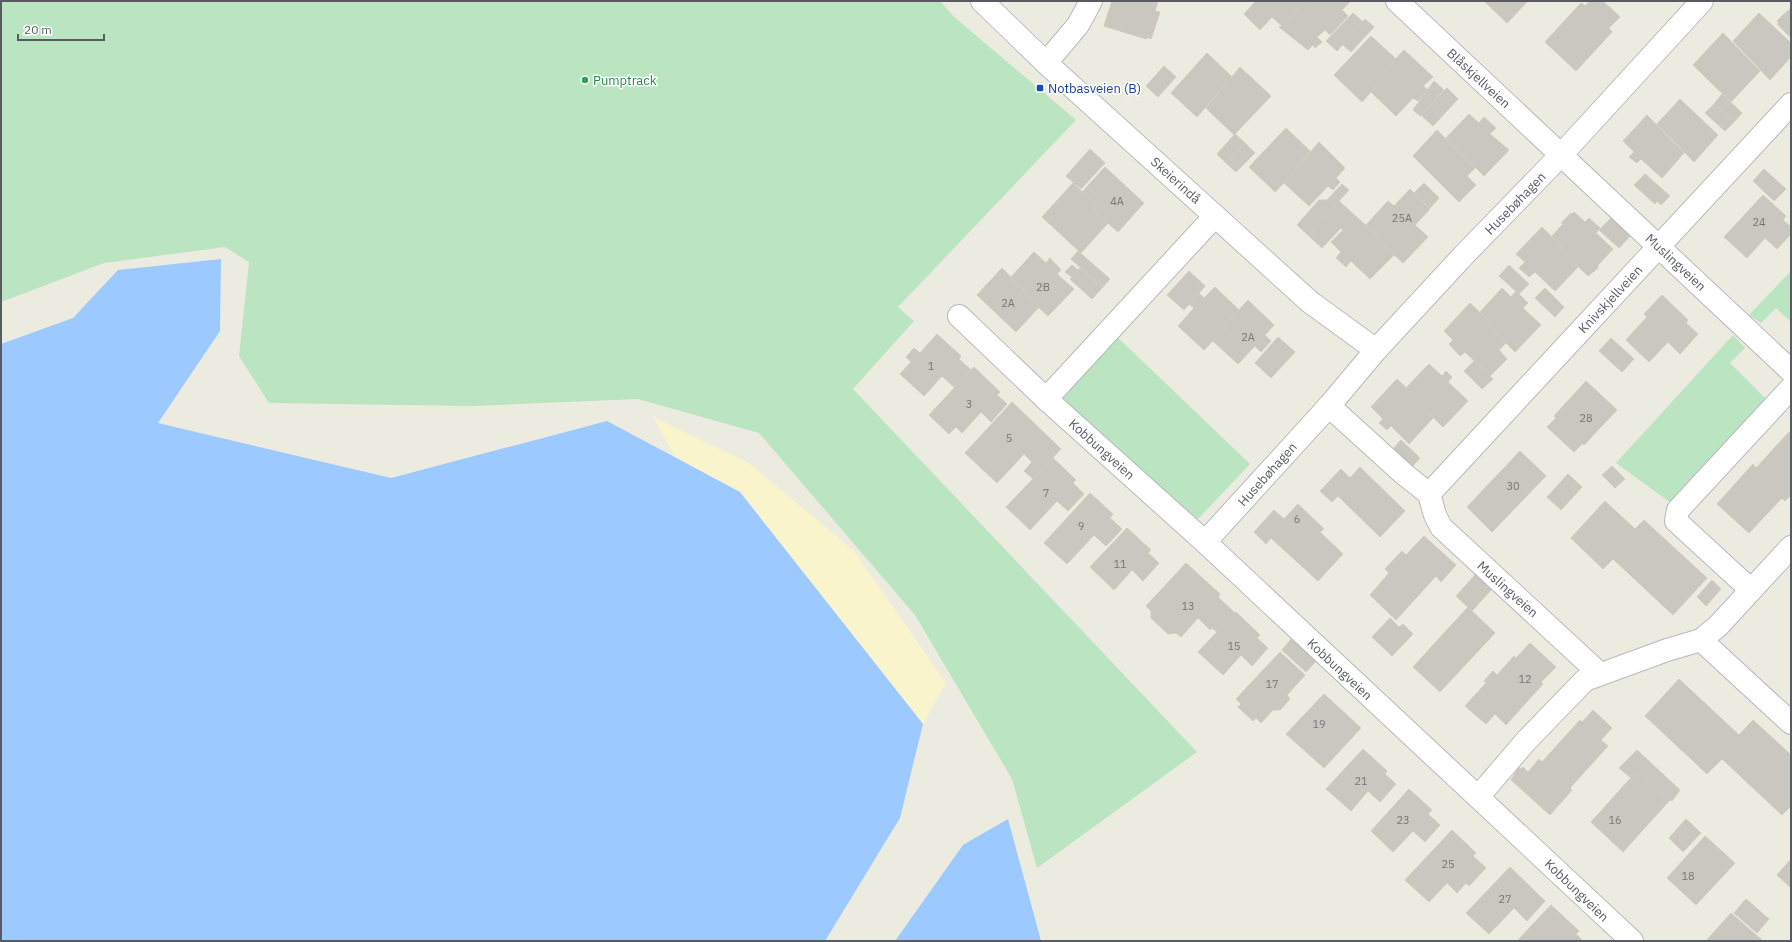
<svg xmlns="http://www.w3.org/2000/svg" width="1792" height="942" viewBox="0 0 1792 942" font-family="'IBM Plex Sans',sans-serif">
	<rect width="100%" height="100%" fill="#ecebdf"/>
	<g fill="#bbe4c0">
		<polygon points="1,1 940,1 953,16 1076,120 898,307 914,321 853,389 1197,752 1037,868 1012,779 915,615 759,433 638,399 472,406 269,403 239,356 249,262 225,247 104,263 1,302"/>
		<polygon points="1791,271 1791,322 1776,308 1761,323 1749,315"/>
		<polygon points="1112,332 1250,464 1197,520 1050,398"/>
		<polygon points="1733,335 1745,348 1730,363 1767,400 1671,503 1616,463"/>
	</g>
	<polygon fill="#faf4cc" points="653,417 749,463 854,551 946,683 923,724 740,492 675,457"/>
	<g fill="#9cc9ff">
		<polygon points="221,259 220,331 158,423 391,478 607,421 740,492 923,724 900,818 825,941 1,941 1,344 73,318 118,270"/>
		<polygon points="1008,819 1041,941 895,941 963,845"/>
	</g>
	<g fill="#c9c7bf" stroke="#d0cdbe">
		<polygon points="1112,1 1158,1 1155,11 1160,12 1151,39 1147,37 1146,39 1104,26"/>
		<polygon points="1256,1 1303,1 1305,2 1282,26 1272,17 1260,30 1244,14"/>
		<polygon points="1303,1 1351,1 1342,10 1348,16 1330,35 1325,30 1317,37 1322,42 1315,48 1313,45 1308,50 1279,27 1282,26 1305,2"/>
		<polygon points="1484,1 1528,1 1507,23"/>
		<polygon points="1590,1 1603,1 1620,17 1609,28 1612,32 1576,71 1545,42 1581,3 1585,6"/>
		<polygon points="1791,8 1791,23 1783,15"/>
		<polygon points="1353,13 1363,22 1337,51 1326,41"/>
		<polygon points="1759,13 1791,43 1791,57 1770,80 1733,41"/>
		<polygon points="1783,15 1791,23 1791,38 1777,24 1779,23 1777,21"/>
		<polygon points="1365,19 1374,27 1351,52 1342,44"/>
		<polygon points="1723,33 1760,71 1731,102 1693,65"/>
		<polygon points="1371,36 1396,59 1382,73 1385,76 1362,102 1334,75"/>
		<polygon points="1404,50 1433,77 1423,86 1428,90 1418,101 1413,98 1396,116 1371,92 1385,76 1382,73"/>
		<polygon points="1207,53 1232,77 1197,117 1171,93"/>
		<polygon points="1164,66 1176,77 1158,97 1146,86"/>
		<polygon points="1240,67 1271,96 1234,135 1206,108"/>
		<polygon points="1434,81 1444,90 1420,116 1413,110"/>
		<polygon points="1447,88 1458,99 1433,126 1421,115"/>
		<polygon points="1722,94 1742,113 1734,122 1714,104"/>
		<polygon points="1680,99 1718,135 1694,162 1657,124"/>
		<polygon points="1714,104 1734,122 1725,131 1705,113"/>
		<polygon points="1469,114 1479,123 1484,117 1496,128 1490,134 1509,150 1484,176 1446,138"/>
		<polygon points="1647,115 1684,153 1662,178 1641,159 1637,163 1629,157 1634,152 1623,141"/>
		<polygon points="1286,128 1310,151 1297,167 1298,168 1275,192 1249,167"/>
		<polygon points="1437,130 1475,168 1467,176 1476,185 1459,202 1413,156"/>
		<polygon points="1235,134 1245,143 1226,163 1217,154"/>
		<polygon points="1319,142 1345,168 1336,178 1340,182 1333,190 1328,186 1309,206 1284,183"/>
		<polygon points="1245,143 1255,153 1236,172 1226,163"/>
		<polygon points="1090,149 1105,163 1081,189 1066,176"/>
		<polygon points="1105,167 1144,203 1118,232 1093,210 1097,206 1082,192"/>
		<polygon points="1764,169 1786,189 1774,201 1753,181"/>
		<polygon points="1645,174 1670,196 1661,205 1657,201 1655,204 1634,185"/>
		<polygon points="1073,183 1097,206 1093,210 1108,223 1081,253 1042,217"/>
		<polygon points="1424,183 1439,198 1430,208 1414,193"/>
		<polygon points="1342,184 1349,190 1308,235 1297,225 1319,200 1327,200"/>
		<polygon points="1410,189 1430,209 1415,225 1428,237 1403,263 1379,241 1381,239 1366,225 1388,201 1394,206"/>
		<polygon points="1763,195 1786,216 1783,220 1791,227 1791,234 1777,249 1765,238 1747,258 1724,237"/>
		<polygon points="1339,201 1381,239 1379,241 1394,255 1370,279 1351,261 1346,267 1336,258 1341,252 1331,242 1343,230 1341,228 1322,248 1308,235"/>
		<polygon points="1574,212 1585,222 1589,218 1600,228 1596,233 1613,249 1598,265 1598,268 1588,276 1562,251 1564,249 1551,237 1563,224 1561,223 1571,213 1572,214"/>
		<polygon points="1611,218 1630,236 1619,248 1599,230"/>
		<polygon points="1542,227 1564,249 1562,251 1578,267 1555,291 1535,272 1529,277 1519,268 1525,262 1516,254"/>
		<polygon points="1078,251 1110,279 1102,288 1071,259"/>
		<polygon points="1034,252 1046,263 1050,258 1061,270 1057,274 1074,289 1048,316 1024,294 1026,292 1011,277"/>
		<polygon points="1072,265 1078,270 1080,268 1102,288 1092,299 1070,279 1072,277 1065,272"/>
		<polygon points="1509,265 1529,284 1519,294 1499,276"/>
		<polygon points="1002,268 1039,307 1016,332 977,295"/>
		<polygon points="1189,271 1205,286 1184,310 1167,295"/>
		<polygon points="1215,287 1239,310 1225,325 1227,327 1204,350 1178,326 1194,308 1189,304 1199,293 1204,298"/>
		<polygon points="1502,288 1511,297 1516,291 1528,303 1523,308 1541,325 1515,352 1489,326 1492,324 1480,312"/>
		<polygon points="1545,288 1564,307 1555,317 1535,298"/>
		<polygon points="1662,295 1688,320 1686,323 1698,334 1680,354 1668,342 1649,362 1626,340 1647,317 1644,314"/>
		<polygon points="1248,300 1274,325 1265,335 1271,341 1261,352 1255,346 1238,364 1213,341 1227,327 1225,325"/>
		<polygon points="1470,303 1492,324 1489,326 1506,343 1499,350 1507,359 1490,376 1465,352 1460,356 1449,344 1453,340 1444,331"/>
		<polygon points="937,334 961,356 959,359 971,370 955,388 942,376 924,396 900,374 911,362 906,357 914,348 920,353"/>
		<polygon points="1278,337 1295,352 1271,378 1255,363"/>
		<polygon points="1611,338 1634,359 1622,372 1599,351"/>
		<polygon points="1474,361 1493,379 1482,389 1464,371"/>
		<polygon points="1429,364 1442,376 1446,371 1452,377 1448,382 1468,401 1443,427 1417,402 1419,400 1406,388"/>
		<polygon points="974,367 1000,392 997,395 1007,404 991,422 981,412 962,433 956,427 949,434 929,415"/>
		<polygon points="1397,379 1419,400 1417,402 1433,418 1409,444 1391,426 1387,430 1379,423 1383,419 1371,407"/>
		<polygon points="1586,381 1617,410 1584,445 1583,443 1574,452 1547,427 1556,418 1554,416"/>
		<polygon points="1012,402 1061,449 1033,479 1024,471 1032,462 1024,454 997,483 965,453"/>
		<polygon points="1789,432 1791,434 1791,495 1785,501 1782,498 1749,533 1717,504 1753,464 1756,468"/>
		<polygon points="1401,440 1420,458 1410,469 1391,451"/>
		<polygon points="1520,451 1546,476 1492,532 1467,507"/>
		<polygon points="1053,458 1076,480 1073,483 1084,494 1068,511 1057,501 1030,530 1006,507"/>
		<polygon points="1612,466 1625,479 1615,488 1602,475"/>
		<polygon points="1360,467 1405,511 1380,537 1338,496 1332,502 1320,491 1341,469 1350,478"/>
		<polygon points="1568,474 1582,487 1561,510 1547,497"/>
		<polygon points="1090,493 1113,514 1110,518 1122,529 1106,546 1094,535 1067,564 1044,543"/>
		<polygon points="1605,501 1635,529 1644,520 1707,578 1673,615 1613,559 1603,569 1571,538"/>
		<polygon points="1298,504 1324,529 1320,532 1343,554 1318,581 1271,538 1266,544 1254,532 1274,510 1284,519"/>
		<polygon points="1127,528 1151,550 1148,553 1159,563 1143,581 1132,570 1114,590 1090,567"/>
		<polygon points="1424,536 1456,565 1441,582 1436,576 1396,620 1370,595 1389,573 1385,569 1402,551 1406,555"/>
		<polygon points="1186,563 1220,594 1218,597 1235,613 1217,632 1212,628 1210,630 1198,618 1181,637 1176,633 1168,634 1151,618 1151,611 1146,606"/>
		<polygon points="1476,574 1492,589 1472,611 1456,596"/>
		<polygon points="1712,580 1721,589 1706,606 1697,597"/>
		<polygon points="1468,607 1495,633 1440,692 1413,667"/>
		<polygon points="1236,612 1260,635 1257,638 1268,648 1252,666 1241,655 1223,675 1198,652"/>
		<polygon points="1390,618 1399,627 1403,624 1413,634 1392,656 1372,637"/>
		<polygon points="1292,638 1317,660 1306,672 1282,650"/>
		<polygon points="1530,643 1556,667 1541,682 1543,684 1506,725 1495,714 1486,724 1465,706 1486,683 1488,685 1484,681 1493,671 1497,675 1514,656 1516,658"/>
		<polygon points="1280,652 1305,675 1287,695 1290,699 1280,710 1273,710 1261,723 1256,718 1253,721 1238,707 1241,704 1236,699"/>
		<polygon points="1679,679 1739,735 1753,720 1791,755 1791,806 1782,815 1722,759 1707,774 1645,716"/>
		<polygon points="1324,694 1361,728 1324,768 1286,734"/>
		<polygon points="1593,710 1612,728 1601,740 1608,746 1570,788 1572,790 1550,815 1511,780 1519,767 1521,769 1523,767 1528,772 1539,759 1542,762 1580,720 1582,722"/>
		<polygon points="1363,749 1387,771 1385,774 1396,784 1380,802 1368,791 1351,811 1326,789"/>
		<polygon points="1637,750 1680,790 1672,801 1670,800 1669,801 1637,771 1631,778 1619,768"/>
		<polygon points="1637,771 1669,801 1623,852 1591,822"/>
		<polygon points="1409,789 1432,810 1428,814 1440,825 1425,842 1413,831 1393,852 1371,831"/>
		<polygon points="1686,819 1701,833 1683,852 1669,838"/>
		<polygon points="1452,830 1476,853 1473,856 1486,868 1469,886 1466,883 1457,893 1447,883 1429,902 1405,880"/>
		<polygon points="1705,836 1735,863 1696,905 1667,878"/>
		<polygon points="1791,859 1791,888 1777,875"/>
		<polygon points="1510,867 1545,901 1527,921 1514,908 1489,934 1466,913"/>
		<polygon points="1746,899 1769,919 1757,933 1734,913"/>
		<polygon points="1551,905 1579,931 1576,934 1583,941 1517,941"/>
		<polygon points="1731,913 1763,941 1706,941"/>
	</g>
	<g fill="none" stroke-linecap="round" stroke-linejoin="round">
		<g stroke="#b8b9bf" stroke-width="24">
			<g id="street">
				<polyline points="1397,1 1791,371"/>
				<polyline points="1046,63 1078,25 1091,1"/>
				<polyline points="959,316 1046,399 1205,542 1632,941"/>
				<polyline points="1046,399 1215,216"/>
				<polyline points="1329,406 1404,474 1429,494"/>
				<polyline points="1429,494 1791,104"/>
				<polyline points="1429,494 1435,515 1441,527 1600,674"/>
				<polyline points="1205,542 1329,406 1376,350"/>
				<polyline points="1751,590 1676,521 1678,510 1791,388"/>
				<polyline points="1701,640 1791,723"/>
				<polyline points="1478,797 1526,741 1585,680 1667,650 1701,640 1718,626 1791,547"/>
			</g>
		</g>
		<g stroke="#b8bbc2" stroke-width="24">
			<polyline id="secondary" points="982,1 1046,63 1310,302 1376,350 1463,256 1562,154 1702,1"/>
		</g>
		<use href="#street" stroke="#fff" stroke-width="22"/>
		<use href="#secondary" stroke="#fff" stroke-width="22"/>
	</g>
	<circle fill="#2e9e5b" stroke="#fff" stroke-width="1.5" cx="585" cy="80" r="4"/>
	<rect fill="#1a4fb4" stroke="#fff" stroke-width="1.5" x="1036" y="84" width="8" height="8" rx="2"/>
	<g text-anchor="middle" stroke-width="3" stroke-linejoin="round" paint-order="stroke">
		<g font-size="11" fill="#747678">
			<text x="1117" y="205">4A</text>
			<text x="1402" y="222">25A</text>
			<text x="1759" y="226">24</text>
			<text x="1043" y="291">2B</text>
			<text x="1008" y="307">2A</text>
			<text x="1248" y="341">2A</text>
			<text x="931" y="370">1</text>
			<text x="969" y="408">3</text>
			<text x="1586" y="422">28</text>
			<text x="1009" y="442">5</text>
			<text x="1513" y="490">30</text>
			<text x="1046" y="497">7</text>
			<text x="1297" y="523">6</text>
			<text x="1081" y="530">9</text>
			<text x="1120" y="568">11</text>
			<text x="1188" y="610">13</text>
			<text x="1234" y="650">15</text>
			<text x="1525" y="683">12</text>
			<text x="1272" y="688">17</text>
			<text x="1319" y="728">19</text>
			<text x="1361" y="785">21</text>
			<text x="1403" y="824">23</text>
			<text x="1615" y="824">16</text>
			<text x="1448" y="868">25</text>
			<text x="1688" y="880">18</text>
			<text x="1505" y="903">27</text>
		</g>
		<g font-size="13" fill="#585b61" stroke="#fff">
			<text transform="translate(1479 78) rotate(43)" y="5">Blåskjellveien</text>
			<text transform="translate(1176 180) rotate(42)" y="5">Skeierindå</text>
			<text transform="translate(1515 203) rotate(-46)" y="5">Husebøhagen</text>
			<text transform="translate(1676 262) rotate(43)" y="5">Muslingveien</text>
			<text transform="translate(1610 299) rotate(-47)" y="5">Knivskjellveien</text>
			<text transform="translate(1102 449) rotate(42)" y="5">Kobbungveien</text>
			<text transform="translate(1267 474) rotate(-48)" y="5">Husebøhagen</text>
			<text transform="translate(1508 589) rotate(42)" y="5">Muslingveien</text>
			<text transform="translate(1340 669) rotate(43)" y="5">Kobbungveien</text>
			<text transform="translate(1577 890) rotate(44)" y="5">Kobbungveien</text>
		</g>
		<g font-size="13" fill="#27864d" stroke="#fff" text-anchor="start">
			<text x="593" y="85">Pumptrack</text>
		</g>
		<g font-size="13" fill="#164399" stroke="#fff" text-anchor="start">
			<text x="1048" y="93">Notbasveien (B)</text>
		</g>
	</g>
	<rect width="1792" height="942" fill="none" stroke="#585b61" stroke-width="4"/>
	<path d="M18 34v6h86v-6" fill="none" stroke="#585b61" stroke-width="2"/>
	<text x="24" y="34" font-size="12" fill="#585b61" stroke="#ffffff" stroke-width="3" paint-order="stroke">20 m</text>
</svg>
